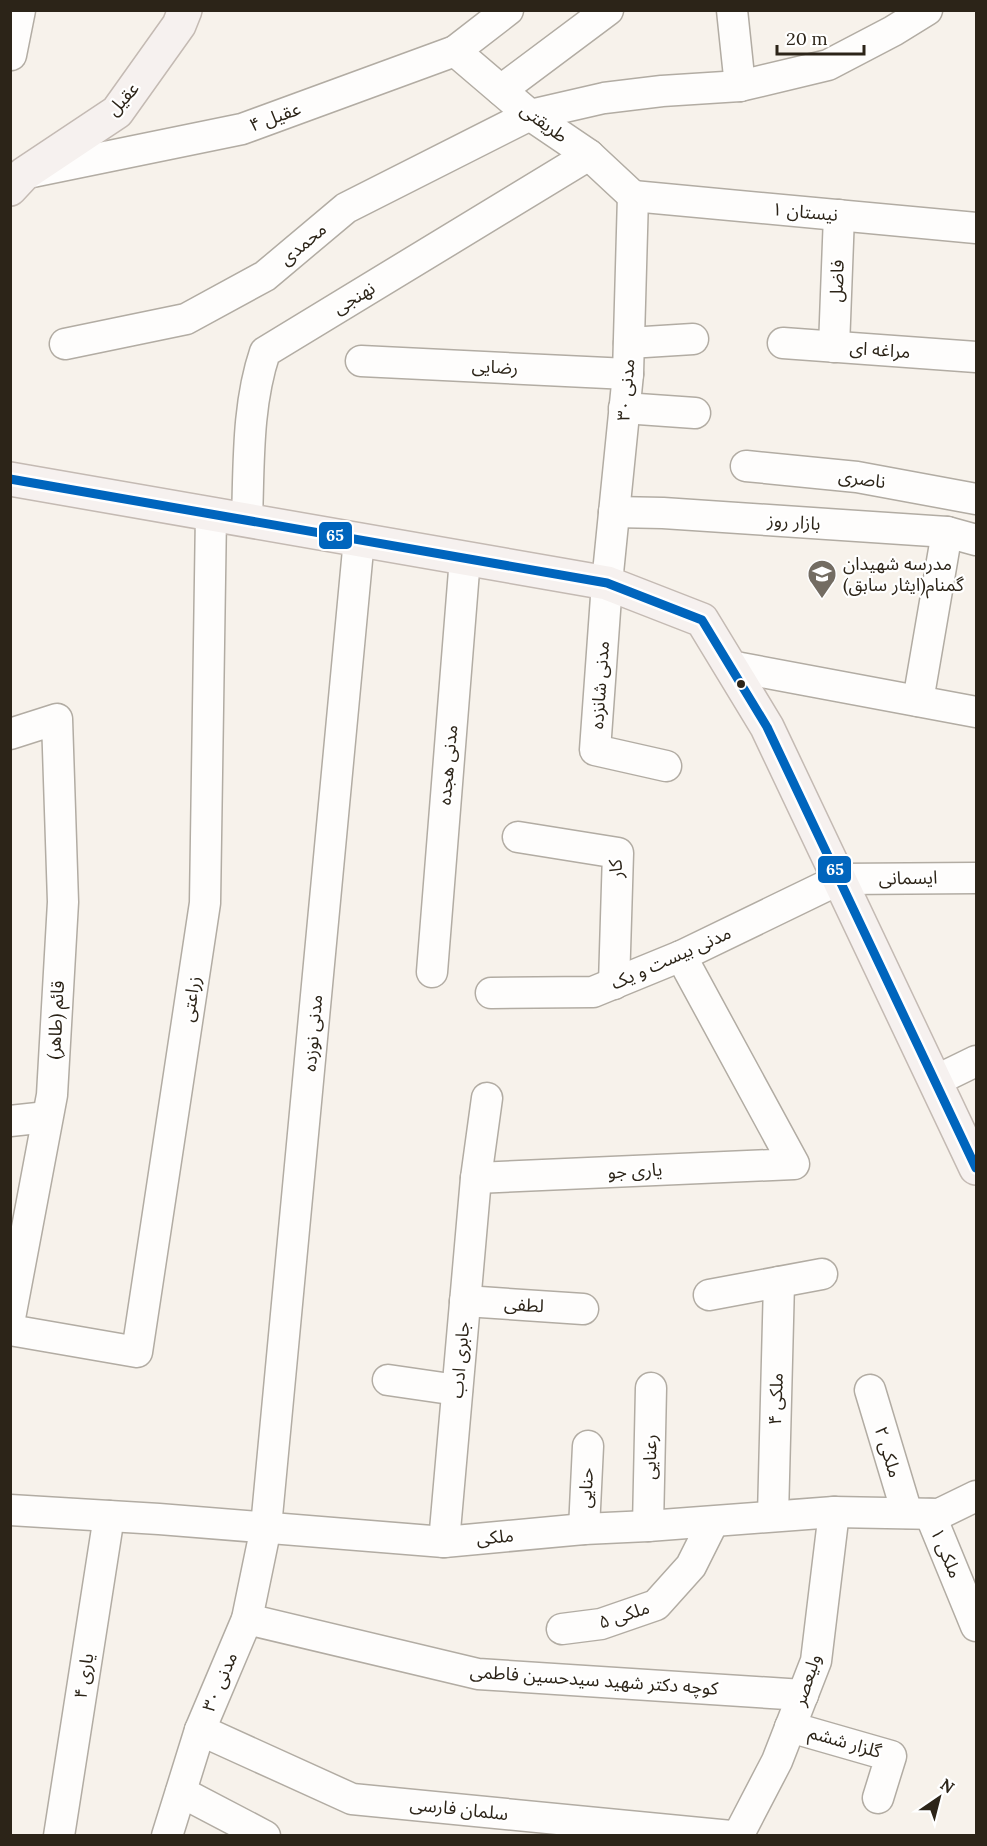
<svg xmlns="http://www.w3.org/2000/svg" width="987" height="1846" viewBox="0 0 987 1846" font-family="Lora,'Noto Sans Arabic',serif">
	<rect width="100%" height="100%" fill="#f7f2eb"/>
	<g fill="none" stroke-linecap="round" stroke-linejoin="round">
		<g stroke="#b2aca3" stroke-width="33">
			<g id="minor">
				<polyline points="732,10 740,86"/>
				<polyline points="455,51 530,115 589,155 633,196"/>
				<polyline points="11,55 20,10"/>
				<polyline points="501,90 608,10"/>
				<polyline points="27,173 242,129 455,51 508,10"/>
				<polyline points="633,196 628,374 607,583 595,750 666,766"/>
				<polyline points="633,196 976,228"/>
				<polyline points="629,343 693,339"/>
				<polyline points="783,343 976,357"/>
				<polyline points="65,344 186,319 265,276 346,208 530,115 604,98 662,91 740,86 828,65 893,31 927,10"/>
				<polyline points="834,347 839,215"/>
				<polyline points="361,361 628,374"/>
				<polyline points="624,408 695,413"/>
				<polyline points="746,466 857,477 976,499"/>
				<polyline points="614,512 663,513 947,532 976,540"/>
				<path d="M247,520C249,464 247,405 265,352L589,155"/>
				<polyline points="730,666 976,712"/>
				<polyline points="918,701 947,532"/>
				<polyline points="10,734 57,719 63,902 52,1095 10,1318"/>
				<polyline points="518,837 618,853 614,984"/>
				<polyline points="432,972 465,558"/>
				<polyline points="491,993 593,992 681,956 840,879 976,878"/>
				<polyline points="935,1081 976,1061"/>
				<polyline points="10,1121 47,1117"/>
				<polyline points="476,1178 794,1164 681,956"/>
				<polyline points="709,1295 822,1274"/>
				<polyline points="465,1301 583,1309"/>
				<polyline points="10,1330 137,1352 205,903 211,514"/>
				<polyline points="388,1380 457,1390"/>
				<polyline points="870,1390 907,1513"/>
				<polyline points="10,1510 159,1519 444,1542 584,1529 648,1526 834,1512 939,1514 976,1496"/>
				<polyline points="930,1514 976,1626"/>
				<polyline points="773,1516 779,1282"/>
				<polyline points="648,1526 651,1388"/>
				<polyline points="584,1529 588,1446"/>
				<polyline points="444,1542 476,1178 487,1098"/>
				<polyline points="247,1619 478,1674 803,1695"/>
				<polyline points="562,1629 601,1624 656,1605 691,1566 713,1522"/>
				<polyline points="790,1727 891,1756 878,1798"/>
				<polyline points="200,1730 352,1799 731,1836"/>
				<polyline points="181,1792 265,1836"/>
				<polyline points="59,1836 109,1516"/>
				<polyline points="167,1836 200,1730 247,1619 266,1527 359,539"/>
				<polyline points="738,1836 777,1761 816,1661 834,1512"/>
			</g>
		</g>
		<g stroke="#c4bab3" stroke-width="36">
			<g id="major">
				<polyline points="10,189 24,174 117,112 179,25 185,10"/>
				<polyline points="10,479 607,583 702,620 767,727 976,1168"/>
			</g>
		</g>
		<use href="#minor" stroke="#fefdfc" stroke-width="30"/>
		<use href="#major" stroke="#f6f1ef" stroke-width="33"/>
		<g stroke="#fff" stroke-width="14">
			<polyline id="bus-1" points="10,479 607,583 702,620 767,727 976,1168"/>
		</g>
		<use href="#bus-1" stroke="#0065bd" stroke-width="9"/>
	</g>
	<defs>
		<g id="school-pin" transform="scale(1.5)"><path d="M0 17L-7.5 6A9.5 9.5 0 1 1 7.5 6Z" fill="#736c62" stroke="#fff"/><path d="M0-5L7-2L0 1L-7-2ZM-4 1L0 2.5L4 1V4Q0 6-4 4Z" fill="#fff"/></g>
	</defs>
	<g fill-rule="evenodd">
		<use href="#school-pin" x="822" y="574"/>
	</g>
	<circle fill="#2c2418" stroke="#fff" stroke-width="2" cx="741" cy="684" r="5"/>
	<g text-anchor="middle" stroke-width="4.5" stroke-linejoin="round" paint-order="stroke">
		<g font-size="18" fill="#2c2418" stroke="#fff">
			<text transform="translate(123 99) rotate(-48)" y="6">عقیل</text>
			<text transform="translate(275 117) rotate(-20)" y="6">عقیل ۴</text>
			<text transform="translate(544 123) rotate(36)" y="6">طریقتی</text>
			<text transform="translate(805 212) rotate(5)" y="6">نیستان ۱</text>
			<text transform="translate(303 244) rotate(-40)" y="6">محمدی</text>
			<text transform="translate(837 281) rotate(-88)" y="6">فاضل</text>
			<text transform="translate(354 298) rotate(-31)" y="6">نهنجی</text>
			<text transform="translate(880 350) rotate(4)" y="6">مراغه ای</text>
			<text transform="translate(495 367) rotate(3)" y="6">رضایی</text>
			<text transform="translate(626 390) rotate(-85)" y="6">مدنی ۳۰</text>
			<text transform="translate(862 479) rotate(8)" y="6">ناصری</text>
			<text transform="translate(794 522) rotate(4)" y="6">بازار روز</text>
			<text transform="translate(600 685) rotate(-86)" y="6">مدنی شانزده</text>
			<text transform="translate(448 765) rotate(-85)" y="6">مدنی هجده</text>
			<text transform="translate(616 869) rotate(-95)" y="6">کار</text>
			<text transform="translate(908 878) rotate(-1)" y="6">ایسمانی</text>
			<text transform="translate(671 958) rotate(-24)" y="6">مدنی بیست و یک</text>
			<text transform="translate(191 999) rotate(-81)" y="6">زراعتی</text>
			<text transform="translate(56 1020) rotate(-87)" y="6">قائم (طاهر)</text>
			<text transform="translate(313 1033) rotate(-85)" y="6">مدنی نوزده</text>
			<text transform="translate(635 1171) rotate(-3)" y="6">یاری جو</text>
			<text transform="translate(524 1305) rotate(4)" y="6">لطفی</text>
			<text transform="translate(460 1360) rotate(-85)" y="6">جابری ادب</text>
			<text transform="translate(776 1399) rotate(-88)" y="6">ملکی ۴</text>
			<text transform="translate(888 1452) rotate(73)" y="6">ملکی ۲</text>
			<text transform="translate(650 1457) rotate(-89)" y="6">رعنایی</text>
			<text transform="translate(586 1488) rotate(-87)" y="6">حنایی</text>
			<text transform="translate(495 1537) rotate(-5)" y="6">ملکی</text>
			<text transform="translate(946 1553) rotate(67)" y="6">ملکی ۱</text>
			<text transform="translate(624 1615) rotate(-18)" y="6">ملکی ۵</text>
			<text transform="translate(84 1676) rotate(-81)" y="6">یاری ۴</text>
			<text transform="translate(594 1680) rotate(4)" y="6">کوچه دکتر شهید سیدحسین فاطمی</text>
			<text transform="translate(807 1680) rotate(-72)" y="6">ولیعصر</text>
			<text transform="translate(220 1682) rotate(-67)" y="6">مدنی ۳۰</text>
			<text transform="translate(845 1742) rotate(16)" y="6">گلزار ششم</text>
			<text transform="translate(459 1809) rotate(6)" y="6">سلمان فارسی</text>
		</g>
		<g font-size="18" fill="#2c2418" stroke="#fff" text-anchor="start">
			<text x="843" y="570">مدرسه شهیدان<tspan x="843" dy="21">گمنام(ایثار سابق)</tspan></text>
		</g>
	</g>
	<g stroke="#fff" stroke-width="2">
		<rect x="318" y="521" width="35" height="29" rx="6" fill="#0065bd"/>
		<rect x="817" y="855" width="35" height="29" rx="6" fill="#0065bd"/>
	</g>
	<g font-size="16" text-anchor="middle" font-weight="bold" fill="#fff">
		<text x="335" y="541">65</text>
		<text x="835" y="875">65</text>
	</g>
	<rect width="987" height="1846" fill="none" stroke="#2c2418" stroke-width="24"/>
	<g transform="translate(939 1798) rotate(35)" stroke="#ffffff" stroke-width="4.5" paint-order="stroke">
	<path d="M0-4.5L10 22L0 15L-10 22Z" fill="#2c2418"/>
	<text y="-9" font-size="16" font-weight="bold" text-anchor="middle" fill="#2c2418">N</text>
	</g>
	<path d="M777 45v9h87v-9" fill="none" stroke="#2c2418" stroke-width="3"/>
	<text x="786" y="45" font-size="18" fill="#2c2418" stroke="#ffffff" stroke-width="4.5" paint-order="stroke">20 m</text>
</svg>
